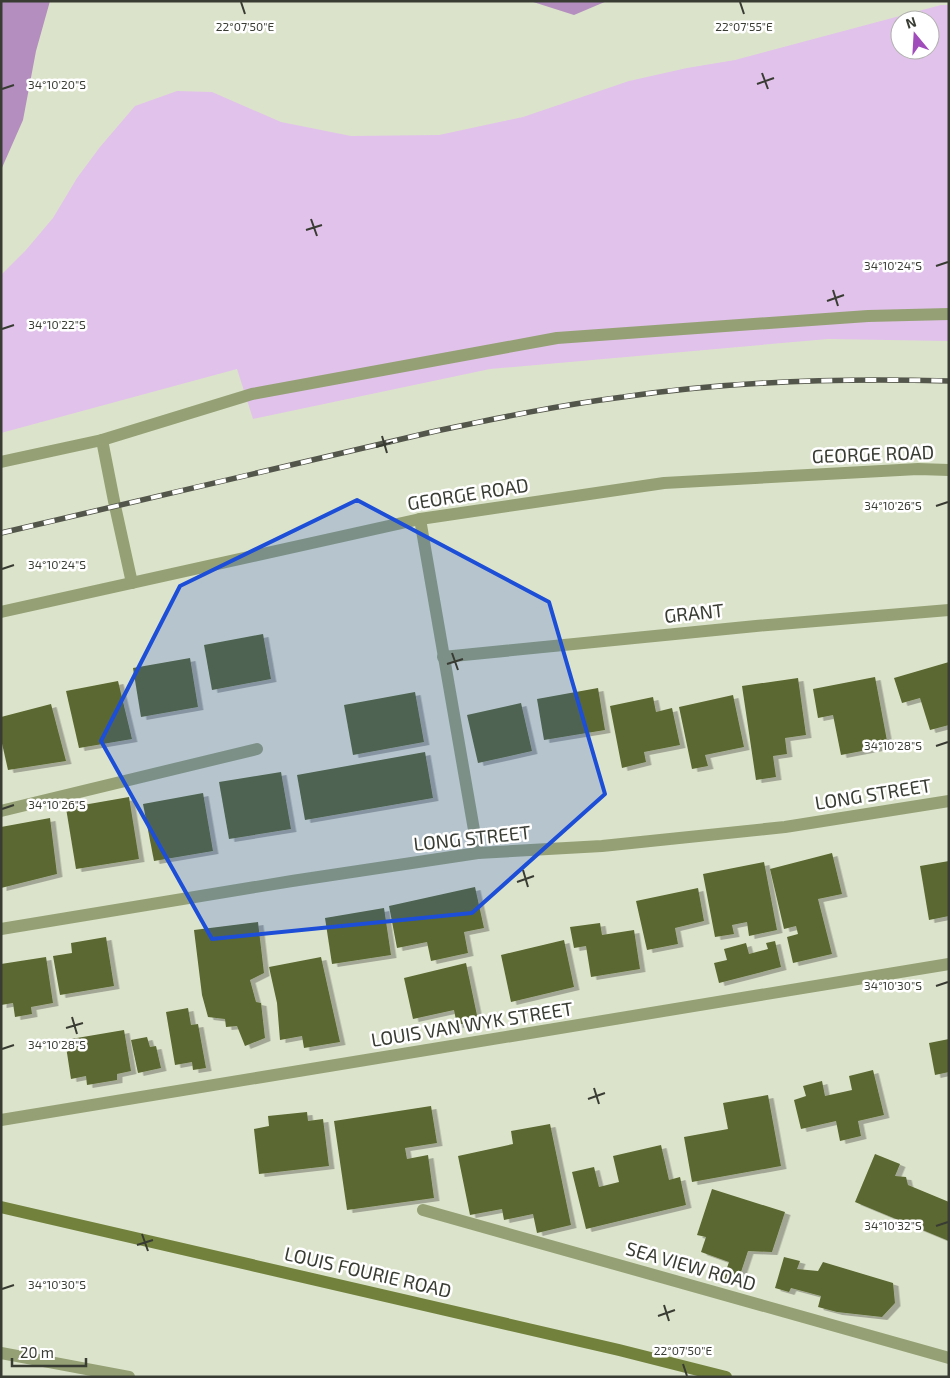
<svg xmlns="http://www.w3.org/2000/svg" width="950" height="1378" viewBox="0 0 950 1378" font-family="'Exo 2',sans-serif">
	<defs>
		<filter id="shadow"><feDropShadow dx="5.5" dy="3" stdDeviation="0" flood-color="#0004"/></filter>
	</defs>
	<rect width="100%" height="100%" fill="#dce3cb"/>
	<path fill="#e1c2eb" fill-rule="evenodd" d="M941,5H949V341L828,339L490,369L253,419L237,369L1,433V275L26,250L53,218L77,178L100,147L135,106L177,91L212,92L281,122L351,136L439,135L523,117L629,81L687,68L735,60ZM900,20H930V50H900Z"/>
	<g fill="#b38ebf">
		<polygon points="1,1 50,1 36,51 23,120 1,170"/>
		<polygon points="530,1 607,1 574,15"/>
	</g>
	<g fill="#5b6830" filter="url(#shadow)">
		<polygon points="263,634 271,679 212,690 204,645"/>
		<polygon points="190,658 198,707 141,717 133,668"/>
		<polygon points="949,662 949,725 930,730 920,698 902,703 894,678"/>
		<polygon points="875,677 888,746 841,755 833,715 818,718 813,689"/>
		<polygon points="798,678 806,735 785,738 787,754 773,756 776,777 756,780 742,686"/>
		<polygon points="118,681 132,739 79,748 66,691"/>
		<polygon points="598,688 605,730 544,740 537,699"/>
		<polygon points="415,692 424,742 353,755 344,705"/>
		<polygon points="733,695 744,747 705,755 708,766 692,769 679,707"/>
		<polygon points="653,697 656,712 672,708 680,745 644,752 646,762 622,768 610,706"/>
		<polygon points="521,703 532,751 478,763 467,715"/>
		<polygon points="51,704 66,761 8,770 1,739 1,717"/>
		<polygon points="425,752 433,798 305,820 297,775"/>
		<polygon points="281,772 291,829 229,839 219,782"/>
		<polygon points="203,793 213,851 154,861 143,804"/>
		<polygon points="129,797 139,859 76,869 66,808"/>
		<polygon points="50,818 57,874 1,888 1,827"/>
		<polygon points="832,853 842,894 818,899 832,954 793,963 787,937 798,934 796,926 784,929 770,869"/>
		<polygon points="949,861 949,916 929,920 920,866"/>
		<polygon points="764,862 777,930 749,936 747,922 732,925 734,934 715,937 703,874"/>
		<polygon points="475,887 484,928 464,932 468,953 431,961 427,942 397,948 389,906"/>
		<polygon points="698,888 704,921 675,928 678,944 647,950 636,901"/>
		<polygon points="384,908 391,955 332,964 325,918"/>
		<polygon points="258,922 264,973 250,980 256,1002 261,1003 265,1038 245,1046 237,1026 226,1027 225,1019 208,1017 202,995 194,930"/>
		<polygon points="600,923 602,935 634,930 640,969 591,977 586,946 574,948 570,927"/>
		<polygon points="106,937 114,986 60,995 53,956 72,953 71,943"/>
		<polygon points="564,940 574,987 511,1002 501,955"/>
		<polygon points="775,941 781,967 719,983 714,963 727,960 724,949 746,943 749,954 768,949 766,943"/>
		<polygon points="46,957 53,1003 31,1007 32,1014 15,1017 13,1003 1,1005 1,964"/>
		<polygon points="321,957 340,1042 304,1048 302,1036 280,1040 277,1003 269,967"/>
		<polygon points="466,963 478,1020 457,1025 454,1010 413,1019 404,978"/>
		<polygon points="188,1008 191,1025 198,1024 206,1068 193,1070 192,1062 175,1065 166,1012"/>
		<polygon points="124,1030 131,1071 117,1074 117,1080 87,1085 86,1076 71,1079 65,1040"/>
		<polygon points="147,1037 150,1047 156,1046 161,1068 138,1073 131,1040"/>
		<polygon points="949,1039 949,1072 935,1075 929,1043"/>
		<polygon points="873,1070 884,1115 858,1121 861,1136 840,1141 836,1121 801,1129 794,1100 806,1096 803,1086 822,1081 825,1096 852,1090 849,1076"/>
		<polygon points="768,1095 781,1166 692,1182 684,1137 728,1129 723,1103"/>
		<polygon points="431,1106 437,1143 405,1148 407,1159 428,1155 434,1198 347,1210 334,1121"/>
		<polygon points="307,1112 308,1121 323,1119 329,1166 259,1174 254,1129 269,1126 268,1116"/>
		<polygon points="550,1124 571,1225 537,1233 533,1214 504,1220 502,1209 470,1215 458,1156 513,1144 511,1131"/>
		<polygon points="661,1145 669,1180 680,1177 686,1205 586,1229 572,1172 594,1167 599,1187 619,1182 613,1156"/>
		<polygon points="875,1154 900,1164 895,1176 906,1177 908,1185 949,1202 949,1241 855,1202"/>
		<polygon points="712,1189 785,1212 772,1252 748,1251 737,1284 723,1279 729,1262 701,1252 706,1237 697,1235"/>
		<polygon points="784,1257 800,1261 797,1269 818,1271 823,1262 893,1283 895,1303 882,1317 837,1312 818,1307 821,1296 791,1288 789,1292 775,1288"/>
	</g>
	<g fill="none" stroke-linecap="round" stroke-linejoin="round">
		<g stroke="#95a175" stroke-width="12">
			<polyline points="1,462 102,440"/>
			<polyline points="132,583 115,506 102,440 252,394 557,338 868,316 949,314"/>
		</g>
		<g stroke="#95a175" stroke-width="12">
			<polyline points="420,519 478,853"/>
			<polyline points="443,657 756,626 949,610"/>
			<polyline points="1,811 257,749"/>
			<polyline points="1,929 292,881 478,853 602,846 785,827 949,801"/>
			<polyline points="1,1120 949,964"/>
			<polyline points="423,1210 949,1358"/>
			<polyline points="1,1353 129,1377"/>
		</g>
		<polyline stroke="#95a175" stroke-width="12" points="1,612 420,519 664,483 918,469 949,470"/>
		<polyline stroke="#72823d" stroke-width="12" points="1,1207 619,1350 726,1377"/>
		<g stroke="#53564b" stroke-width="5.5">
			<path id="rail" d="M1,533L436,431C498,418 560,405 623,397C730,381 840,378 949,381"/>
		</g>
		<use href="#rail" stroke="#fff" stroke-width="4" stroke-dasharray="11" stroke-linecap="butt"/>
	</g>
	<path fill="#1d4ed8" fill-opacity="0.2" stroke="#1d4ed8" stroke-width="4" stroke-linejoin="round" d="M357,500L549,602L605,794L472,913L212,939L101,741L180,586Z"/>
	<path fill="none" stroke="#393c33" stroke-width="2" d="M241,2L245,14M740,2L744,14M762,73L768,89M757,84L774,78M2,89L14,85M311,219L317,236M306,230L322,225M936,266L948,262M833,290L838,306M827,301L844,295M2,329L14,325M382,436L387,453M376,447L393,442M936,506L948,502M2,569L14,565M452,653L458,670M447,664L463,659M936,746L948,742M2,809L14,805M523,870L528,887M517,882L534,876M936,986L948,982M72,1017L77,1034M66,1028L83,1023M2,1049L14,1045M594,1088L599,1104M588,1099L605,1093M936,1226L948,1222M142,1234L148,1251M137,1245L153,1240M2,1289L14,1285M664,1305L669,1321M658,1316L675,1310M683,1364L687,1376"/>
	<g text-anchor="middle" stroke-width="5" stroke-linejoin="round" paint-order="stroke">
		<g font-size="19" fill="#393c33" stroke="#fff">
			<text transform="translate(873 454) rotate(-2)" y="7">GEORGE ROAD</text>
			<text transform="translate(468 494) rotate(-9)" y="7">GEORGE ROAD</text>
			<text transform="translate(694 613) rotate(-6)" y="7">GRANT</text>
			<text transform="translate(873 794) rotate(-9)" y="7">LONG STREET</text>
			<text transform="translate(472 838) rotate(-6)" y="7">LONG STREET</text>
			<text transform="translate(472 1024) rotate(-9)" y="7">LOUIS VAN WYK STREET</text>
			<text transform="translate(691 1266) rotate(16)" y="7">SEA VIEW ROAD</text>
			<text transform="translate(368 1272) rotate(13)" y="7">LOUIS FOURIE ROAD</text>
		</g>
	</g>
	<g font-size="12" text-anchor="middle" fill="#393c33" stroke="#fff" stroke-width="5" stroke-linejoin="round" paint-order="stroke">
		<text x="245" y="31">22°07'50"E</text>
		<text x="744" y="31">22°07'55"E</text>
		<text x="57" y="89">34°10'20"S</text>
		<text x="893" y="270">34°10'24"S</text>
		<text x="57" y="329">34°10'22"S</text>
		<text x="893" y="510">34°10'26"S</text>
		<text x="57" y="569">34°10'24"S</text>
		<text x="893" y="750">34°10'28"S</text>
		<text x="57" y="809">34°10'26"S</text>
		<text x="893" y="990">34°10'30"S</text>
		<text x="57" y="1049">34°10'28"S</text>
		<text x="893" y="1230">34°10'32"S</text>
		<text x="57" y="1289">34°10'30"S</text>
		<text x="683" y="1355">22°07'50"E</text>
	</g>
	<rect width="950" height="1378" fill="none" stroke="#393c33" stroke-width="5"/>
	<g transform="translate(915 35) rotate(342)"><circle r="24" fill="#ffffff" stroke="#b0b1ad"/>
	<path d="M0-4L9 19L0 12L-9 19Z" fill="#a04cba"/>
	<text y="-8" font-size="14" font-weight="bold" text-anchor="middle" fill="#393c33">N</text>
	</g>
	<path d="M12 1358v8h74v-8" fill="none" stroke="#393c33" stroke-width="2.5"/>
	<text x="20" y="1358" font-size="15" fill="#393c33" stroke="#ffffff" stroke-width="4" paint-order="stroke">20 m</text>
</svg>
